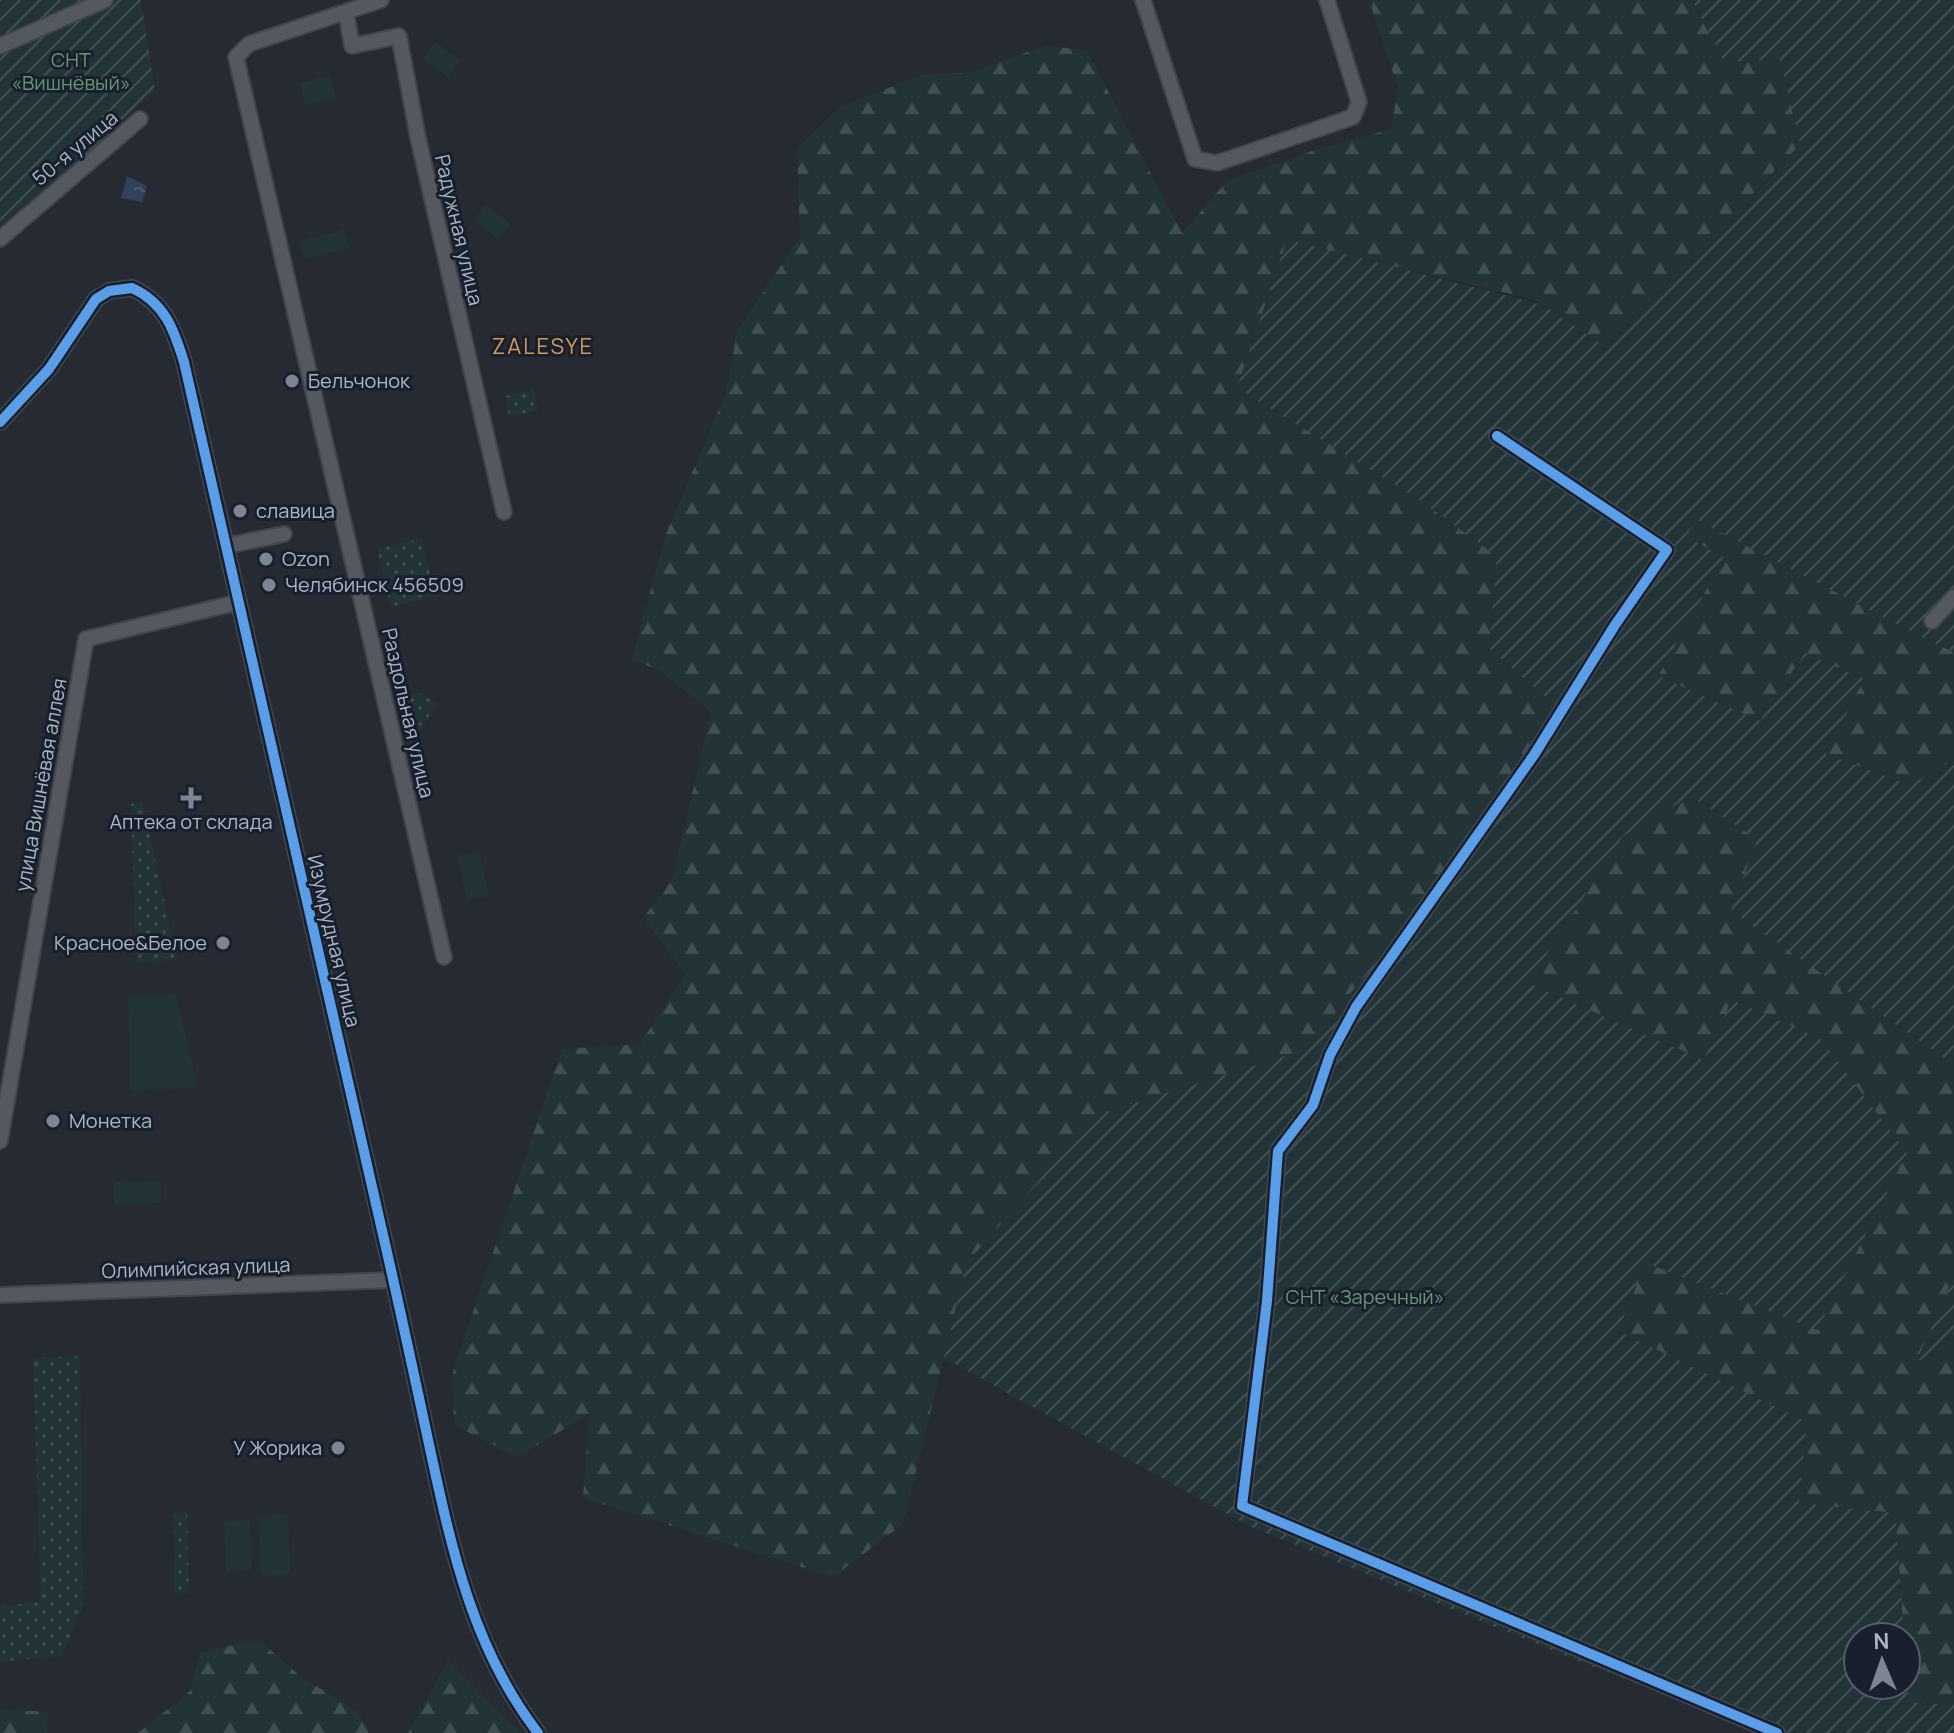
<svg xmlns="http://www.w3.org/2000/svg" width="1954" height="1733" viewBox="0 0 1954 1733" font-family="Manrope,sans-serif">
	<defs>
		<pattern id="grass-dots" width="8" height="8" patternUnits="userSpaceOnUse" patternTransform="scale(2)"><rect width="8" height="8" fill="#233438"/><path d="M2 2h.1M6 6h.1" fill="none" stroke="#404f53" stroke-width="1.8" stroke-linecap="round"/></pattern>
		<pattern id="forest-firs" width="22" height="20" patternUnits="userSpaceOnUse" patternTransform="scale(2)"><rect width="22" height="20" fill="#233438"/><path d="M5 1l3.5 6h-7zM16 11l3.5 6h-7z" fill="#404f53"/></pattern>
		<pattern id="garden-furrows" width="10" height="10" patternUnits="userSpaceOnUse" patternTransform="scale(2)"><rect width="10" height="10" fill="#233438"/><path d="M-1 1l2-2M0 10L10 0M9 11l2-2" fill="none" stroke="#404f53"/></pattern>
		<pattern id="water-ripples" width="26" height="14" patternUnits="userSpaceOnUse" patternTransform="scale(2)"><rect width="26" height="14" fill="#31405c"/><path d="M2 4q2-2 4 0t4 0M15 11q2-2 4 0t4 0" fill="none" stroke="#4c5972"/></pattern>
	</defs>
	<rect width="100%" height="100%" fill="#262a32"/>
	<g fill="url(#grass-dots)">
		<polygon points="534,390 538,410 509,417 505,396"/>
		<polygon points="422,538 435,596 391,607 377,549"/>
		<polygon points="421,693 437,704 416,736 408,695"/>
		<polygon points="142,801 177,960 136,963 131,804"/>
		<polygon points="80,1356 83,1606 62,1656 0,1662 0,1606 41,1602 33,1358"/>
		<polygon points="187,1512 189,1593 175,1593 173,1513"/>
	</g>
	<g fill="url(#forest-firs)">
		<polygon points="1369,0 1691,0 1724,62 1780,58 1800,144 1607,348 1536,300 1286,240 1415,497 1497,556 1489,648 1567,716 1307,1049 1096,1115 967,1263 903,1524 833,1577 583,1498 589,1414 517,1457 454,1425 453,1371 562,1049 640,1044 685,974 643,918 672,880 711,712 660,671 632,659 666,534 726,393 737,331 800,237 797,148 840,107 921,75 969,73 1046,45 1087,51 1182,233 1227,181 1318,149 1391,129 1398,88"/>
		<polygon points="1697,520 1931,642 1954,652 1954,760 1910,785 1825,754 1804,654 1760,721 1658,676 1723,558 1686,536"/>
		<polygon points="1690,796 1757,839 1732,911 1954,1065 1954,1276 1917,1360 1938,1359 1954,1329 1954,1705 1908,1702 1906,1637 1904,1637 1895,1513 1799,1503 1807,1422 1618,1331 1645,1263 1704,1060 1528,983 1623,836"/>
		<polygon points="258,1639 300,1676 358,1712 369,1733 138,1733 190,1691 200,1653"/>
		<polygon points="448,1660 522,1733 408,1733"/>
		<polygon points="0,1709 48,1712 47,1733 0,1733"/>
	</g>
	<g fill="url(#garden-furrows)">
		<polygon points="0,0 141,0 155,90 0,238"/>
		<polygon points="1692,0 1954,0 1954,652 1931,642 1697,520 1686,536 1724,558 1658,676 1760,721 1805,653 1864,679 1826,754 1910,785 1954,760 1954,1065 1731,911 1757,839 1690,796 1623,836 1528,983 1703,1060 1732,1000 1821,1039 1907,1153 1817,1330 1646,1263 1618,1331 1807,1422 1799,1503 1895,1513 1904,1637 1858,1637 1858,1685 1906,1685 1906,1669 1908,1702 1954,1705 1954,1733 1768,1733 1578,1661 1249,1526 944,1358 967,1263 1096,1115 1307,1049 1567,716 1489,648 1497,556 1415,497 1237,388 1287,239 1543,305 1607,348 1658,296 1708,235 1762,187 1800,144 1780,59 1724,62"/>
		<polygon points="1954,1276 1954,1329 1938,1359 1917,1360"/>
	</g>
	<g fill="#233438">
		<polygon points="435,42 460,60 448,77 423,60"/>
		<polygon points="330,75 336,98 305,105 300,83"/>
		<polygon points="486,205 511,224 498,239 474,220"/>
		<polygon points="344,230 349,248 304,259 299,241"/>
		<polygon points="479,851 489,896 467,900 457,856"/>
		<polygon points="176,995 198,1088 130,1090 128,996"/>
		<polygon points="161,1181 161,1203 114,1205 114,1182"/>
		<polygon points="283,1514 288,1516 290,1571 287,1575 264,1576 260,1571 259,1517"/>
		<polygon points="250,1520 252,1571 226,1572 224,1521"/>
	</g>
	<polygon fill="url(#water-ripples)" points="127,176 147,186 142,202 121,198"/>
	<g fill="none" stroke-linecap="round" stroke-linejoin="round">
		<g stroke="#42454b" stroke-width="18">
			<g id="minor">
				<polyline points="381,0 249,44 236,57 444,957"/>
				<polyline points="1143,0 1195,159 1217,163 1353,117 1359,102 1327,0"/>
				<polyline points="346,12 352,46 399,36 418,138 504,512"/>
				<polyline points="0,46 105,0"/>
				<polyline points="0,239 140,119"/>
				<path d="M0,422L49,369L96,299L109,291L132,288C165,303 174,330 184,362C250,650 315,938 381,1226C397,1295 412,1365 427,1435C450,1541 470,1645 538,1733"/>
				<polyline points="1497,436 1667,550 1615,625 1534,755 1356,1007 1330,1055 1313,1105 1278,1151 1267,1301 1242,1506 1777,1733"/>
				<polyline points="226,546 284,534"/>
				<polyline points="1932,621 1954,597"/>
				<polyline points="0,1141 86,639 239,602"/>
				<polyline points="0,1295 393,1280"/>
			</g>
		</g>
		<use href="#minor" stroke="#545961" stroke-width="14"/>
		<g stroke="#19202d" stroke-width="15">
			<g id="cycleway">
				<path d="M0,422L49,369L96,299L109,291L132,288C165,303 174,330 184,362C250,650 315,938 381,1226C397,1295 412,1365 427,1435C450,1541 470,1645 538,1733"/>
				<polyline points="1497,436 1667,550 1615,625 1534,755 1356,1007 1330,1055 1313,1105 1278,1151 1267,1301 1242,1506 1777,1733"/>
			</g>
		</g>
		<use href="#cycleway" stroke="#5a9eea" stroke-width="10"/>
	</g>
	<g fill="#7e8492" stroke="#19202d" stroke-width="3">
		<circle cx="292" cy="381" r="8"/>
		<circle cx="240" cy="511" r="8"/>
		<circle cx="266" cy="559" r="8"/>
		<circle cx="269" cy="585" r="8"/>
		<path d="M187 786h8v8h8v8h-8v8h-8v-8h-8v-8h8z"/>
		<circle cx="223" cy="943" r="8"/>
		<circle cx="53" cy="1121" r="8"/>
		<circle cx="338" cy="1448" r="8"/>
	</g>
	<g text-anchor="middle" stroke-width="6" stroke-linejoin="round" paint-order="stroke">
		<g font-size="20" fill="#649674" stroke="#19202d">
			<text x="71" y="67">СНТ<tspan x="71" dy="23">«Вишнёвый»</tspan></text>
			<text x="1365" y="1304">СНТ «Заречный»</text>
		</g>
		<g font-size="20" fill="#adb5c5" stroke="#19202d">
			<text transform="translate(75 148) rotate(-40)" y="7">50-я улица</text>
			<text transform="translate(459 230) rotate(77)" y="7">Радужная улица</text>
			<text transform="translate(408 713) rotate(77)" y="7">Раздольная улица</text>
			<text transform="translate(41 785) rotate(-80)" y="7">улица Вишнёвая аллея</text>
			<text transform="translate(334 941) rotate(77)" y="7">Изумрудная улица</text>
			<text transform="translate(196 1268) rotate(-2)" y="7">Олимпийская улица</text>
		</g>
		<g font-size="20" fill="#adb5c5" stroke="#19202d" text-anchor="start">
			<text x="308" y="388">Бельчонок</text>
			<text x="256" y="518">славица</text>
			<text x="282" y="566">Ozon</text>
			<text x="285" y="592">Челябинск 456509</text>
			<text x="191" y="829" text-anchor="middle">Аптека от склада</text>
			<text x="207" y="950" text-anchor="end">Красное&amp;Белое</text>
			<text x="69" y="1128">Монетка</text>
			<text x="322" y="1455" text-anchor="end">У Жорика</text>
		</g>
		<g font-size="22" letter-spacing="2" fill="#d69858" stroke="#19202d">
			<text x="543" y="354">ZALESYE</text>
		</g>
	</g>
	<g transform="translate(1882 1661) rotate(358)"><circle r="38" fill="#19202d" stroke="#545c6a" stroke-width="2"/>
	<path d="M0-6L14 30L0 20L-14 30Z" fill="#7e8492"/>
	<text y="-12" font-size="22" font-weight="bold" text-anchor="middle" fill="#adb5c5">N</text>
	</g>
</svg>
